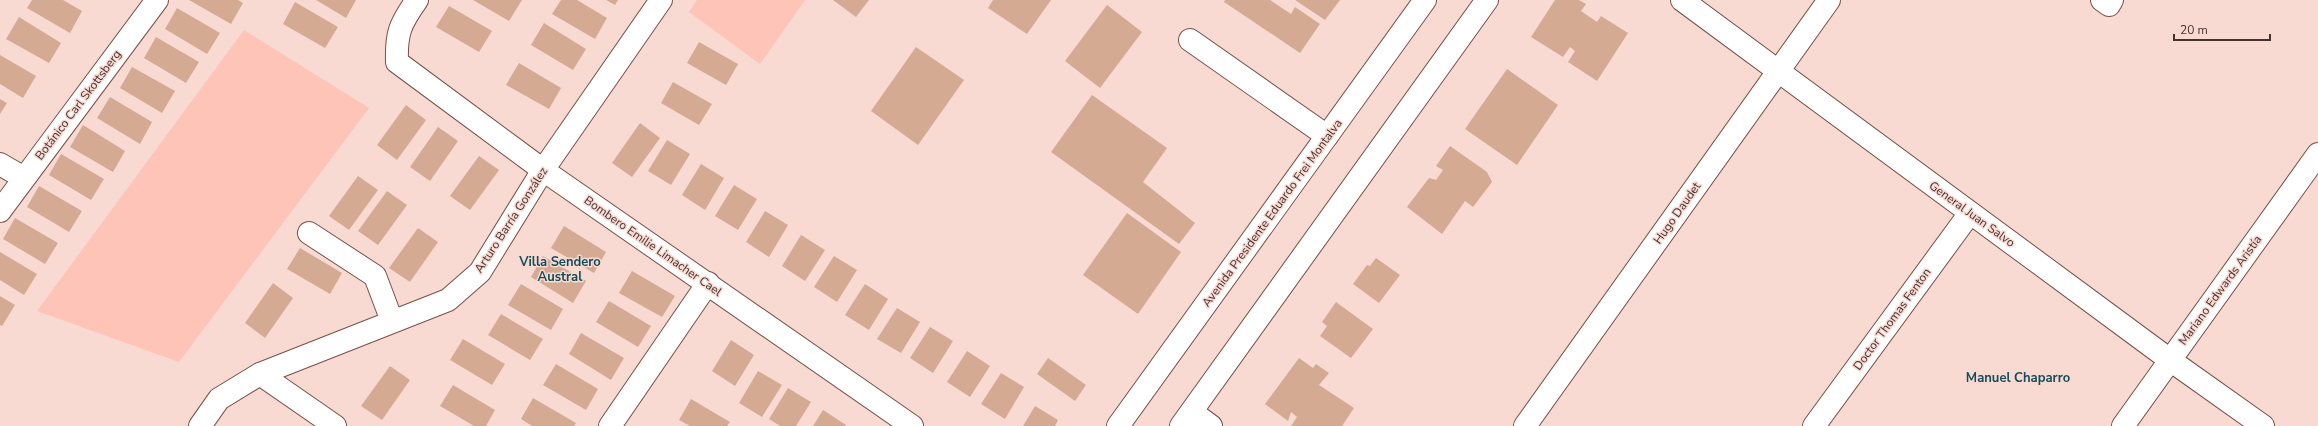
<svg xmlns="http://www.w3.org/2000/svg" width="2318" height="426" viewBox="0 0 2318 426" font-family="'Nunito Sans',sans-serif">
	<rect width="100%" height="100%" fill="#f8dad2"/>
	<g fill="#fdc4b7">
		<polygon points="697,0 805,0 760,64 689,12"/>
		<polygon points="244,30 369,108 179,362 37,311"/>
	</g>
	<g fill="#d4ab92">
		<polygon points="32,0 63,0 82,11 70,33 27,8"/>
		<polygon points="189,0 238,0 243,3 231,24"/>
		<polygon points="316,0 356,0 346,18"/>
		<polygon points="473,0 522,0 509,21"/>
		<polygon points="561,0 577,0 607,18 595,39 552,14"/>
		<polygon points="606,0 618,0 615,5"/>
		<polygon points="833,0 869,0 856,17"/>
		<polygon points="993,0 1051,0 1027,34 988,8"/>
		<polygon points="1225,0 1270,0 1291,14 1295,7 1320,24 1300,53 1224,2"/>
		<polygon points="1295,0 1340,0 1325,20"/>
		<polygon points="1555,0 1579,0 1586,4 1581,11 1597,22 1601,16 1628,33 1597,81 1568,62 1575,51 1570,47 1563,57 1531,37"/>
		<polygon points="295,2 338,27 325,48 283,24"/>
		<polygon points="1107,5 1142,32 1100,88 1065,61"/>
		<polygon points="449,6 492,31 479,52 436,27"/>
		<polygon points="177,8 220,33 207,54 165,29"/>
		<polygon points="19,17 61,43 49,63 6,39"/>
		<polygon points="544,23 586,49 573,70 531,45"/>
		<polygon points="156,37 199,62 186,83 144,58"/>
		<polygon points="699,42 738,64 726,85 687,63"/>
		<polygon points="916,47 964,80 918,145 871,111"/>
		<polygon points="0,55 36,76 23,98 0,84"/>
		<polygon points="519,63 561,88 549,109 506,85"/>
		<polygon points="132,67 175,91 162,113 120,88"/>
		<polygon points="1507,69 1558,105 1517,165 1465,129"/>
		<polygon points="673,82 712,104 699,125 661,103"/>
		<polygon points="1092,95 1167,148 1143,182 1195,223 1179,244 1051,152"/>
		<polygon points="110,97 152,122 140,144 97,118"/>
		<polygon points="0,99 7,103 0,114"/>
		<polygon points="406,105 426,120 397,160 377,145"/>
		<polygon points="640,123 660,138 632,177 612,163"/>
		<polygon points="83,125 125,151 113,172 70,147"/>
		<polygon points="438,127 458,141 430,181 410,167"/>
		<polygon points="667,140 690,154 671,185 648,171"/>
		<polygon points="1450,146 1487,172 1492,182 1473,207 1465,201 1442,234 1407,207 1429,178 1436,180 1443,170 1436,166"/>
		<polygon points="61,154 104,179 91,200 49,175"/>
		<polygon points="479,156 499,170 470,210 450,196"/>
		<polygon points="701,164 724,178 705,210 682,195"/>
		<polygon points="358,176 378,190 349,230 329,216"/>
		<polygon points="734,185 757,199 738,230 715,216"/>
		<polygon points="39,186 82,211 69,232 27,207"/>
		<polygon points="387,191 407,205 378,245 358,231"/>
		<polygon points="765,211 788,225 769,257 746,242"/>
		<polygon points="1127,213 1181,252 1138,314 1083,275"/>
		<polygon points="15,218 58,243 45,264 3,239"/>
		<polygon points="564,226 606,252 594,273 551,248"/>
		<polygon points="418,228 438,242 410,282 389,268"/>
		<polygon points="801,235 825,250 805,281 782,266"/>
		<polygon points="300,248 342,273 330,294 287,269"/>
		<polygon points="0,252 37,274 24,295 0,280"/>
		<polygon points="543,256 586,281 573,303 531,277"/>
		<polygon points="834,256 857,270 837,302 814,287"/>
		<polygon points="1376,258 1400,275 1379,303 1353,284 1367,265 1370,266"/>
		<polygon points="632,271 675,296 662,317 619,293"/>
		<polygon points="273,283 293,298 265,338 245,323"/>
		<polygon points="521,284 563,309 551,330 508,305"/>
		<polygon points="865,284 888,299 869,330 845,315"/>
		<polygon points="0,296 15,305 2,326 0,325"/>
		<polygon points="609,301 651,326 638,347 596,322"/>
		<polygon points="1336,302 1373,329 1351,358 1320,336 1327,326 1322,322"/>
		<polygon points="897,308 920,322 901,353 877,339"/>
		<polygon points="501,314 543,339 530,360 488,335"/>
		<polygon points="930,327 953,341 933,373 910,358"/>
		<polygon points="581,333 624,358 611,380 569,354"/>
		<polygon points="463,339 505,364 492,385 450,360"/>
		<polygon points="731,340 754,355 735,386 712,371"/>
		<polygon points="967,351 990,366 970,397 947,382"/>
		<polygon points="1048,358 1086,385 1075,401 1037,374"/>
		<polygon points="1299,358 1313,368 1316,364 1329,373 1319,385 1354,408 1342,426 1291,426 1297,417 1291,412 1288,421 1265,404"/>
		<polygon points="556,364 598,389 586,410 543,385"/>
		<polygon points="390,366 410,380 382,420 361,406"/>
		<polygon points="758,371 782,385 762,417 739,403"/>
		<polygon points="1001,373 1024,387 1005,419 981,404"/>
		<polygon points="453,385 495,410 486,426 474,426 440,406"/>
		<polygon points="788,388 811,402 796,426 780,426 769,419"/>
		<polygon points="533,398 576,423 574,426 532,426 521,419"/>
		<polygon points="691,399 730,422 727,426 690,426 679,420"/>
		<polygon points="1035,406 1058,420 1055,426 1023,426"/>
		<polygon points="823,410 846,425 845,426 813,426"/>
	</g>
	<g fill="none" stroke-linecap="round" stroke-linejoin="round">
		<g stroke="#794f45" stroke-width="24">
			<g id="street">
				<path d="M417,0C400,24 396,33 397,62L543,170L912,426"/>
				<polyline points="2102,0 2109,5 2112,0"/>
				<polyline points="1190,40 1327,136"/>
				<polyline points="0,164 24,178"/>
				<polyline points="0,211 157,0"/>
				<polyline points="309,233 375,276 392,321"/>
				<polyline points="260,374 335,426"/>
				<polyline points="1192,412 1211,426"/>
				<polyline points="200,426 219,399 260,374 448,300 480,272 543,170 661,0"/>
				<polyline points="610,426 708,283"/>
				<polyline points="1525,426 1829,0"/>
				<polyline points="1814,426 1970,213"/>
				<polyline points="2123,426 2318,154"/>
			</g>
		</g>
		<g stroke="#794f45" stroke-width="24">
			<g id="secondary">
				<polyline points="1682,0 2170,360 2263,426"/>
				<polyline points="1118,426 1425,0"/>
				<polyline points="1181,426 1487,0"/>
			</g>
		</g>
		<use href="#street" stroke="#fff" stroke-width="22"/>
		<use href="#secondary" stroke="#fff" stroke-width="22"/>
	</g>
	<g text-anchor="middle" stroke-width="3" stroke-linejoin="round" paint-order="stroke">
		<g font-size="12" fill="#45322d" stroke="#f8dad2">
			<text transform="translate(78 105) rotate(-53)" y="4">Botánico Carl Skottsberg</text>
			<text transform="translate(1272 213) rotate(-54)" y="4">Avenida Presidente Eduardo Frei Montalva</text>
			<text transform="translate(1677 213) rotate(-55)" y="4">Hugo Daudet</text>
			<text transform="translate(1972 214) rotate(36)" y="4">General Juan Salvo</text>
			<text transform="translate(511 220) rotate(-57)" y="4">Arturo Barría González</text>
			<text transform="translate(653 246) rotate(35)" y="4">Bombero Emilie Limacher Cael</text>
			<text transform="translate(2220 290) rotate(-54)" y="4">Mariano Edwards Aristía</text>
			<text transform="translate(1892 319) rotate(-54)" y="4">Doctor Thomas Fenton</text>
		</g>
		<g font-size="13" font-weight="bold" fill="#134d58" stroke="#f8dad2">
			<text x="560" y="266">Villa Sendero<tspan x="560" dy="15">Austral</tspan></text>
			<text x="2018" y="382">Manuel Chaparro</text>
		</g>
	</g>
	<path d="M2174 34v6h96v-6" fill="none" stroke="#45322d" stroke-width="2"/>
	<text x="2180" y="34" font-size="12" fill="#45322d" stroke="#f8dad2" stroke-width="3" paint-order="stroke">20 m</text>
</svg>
